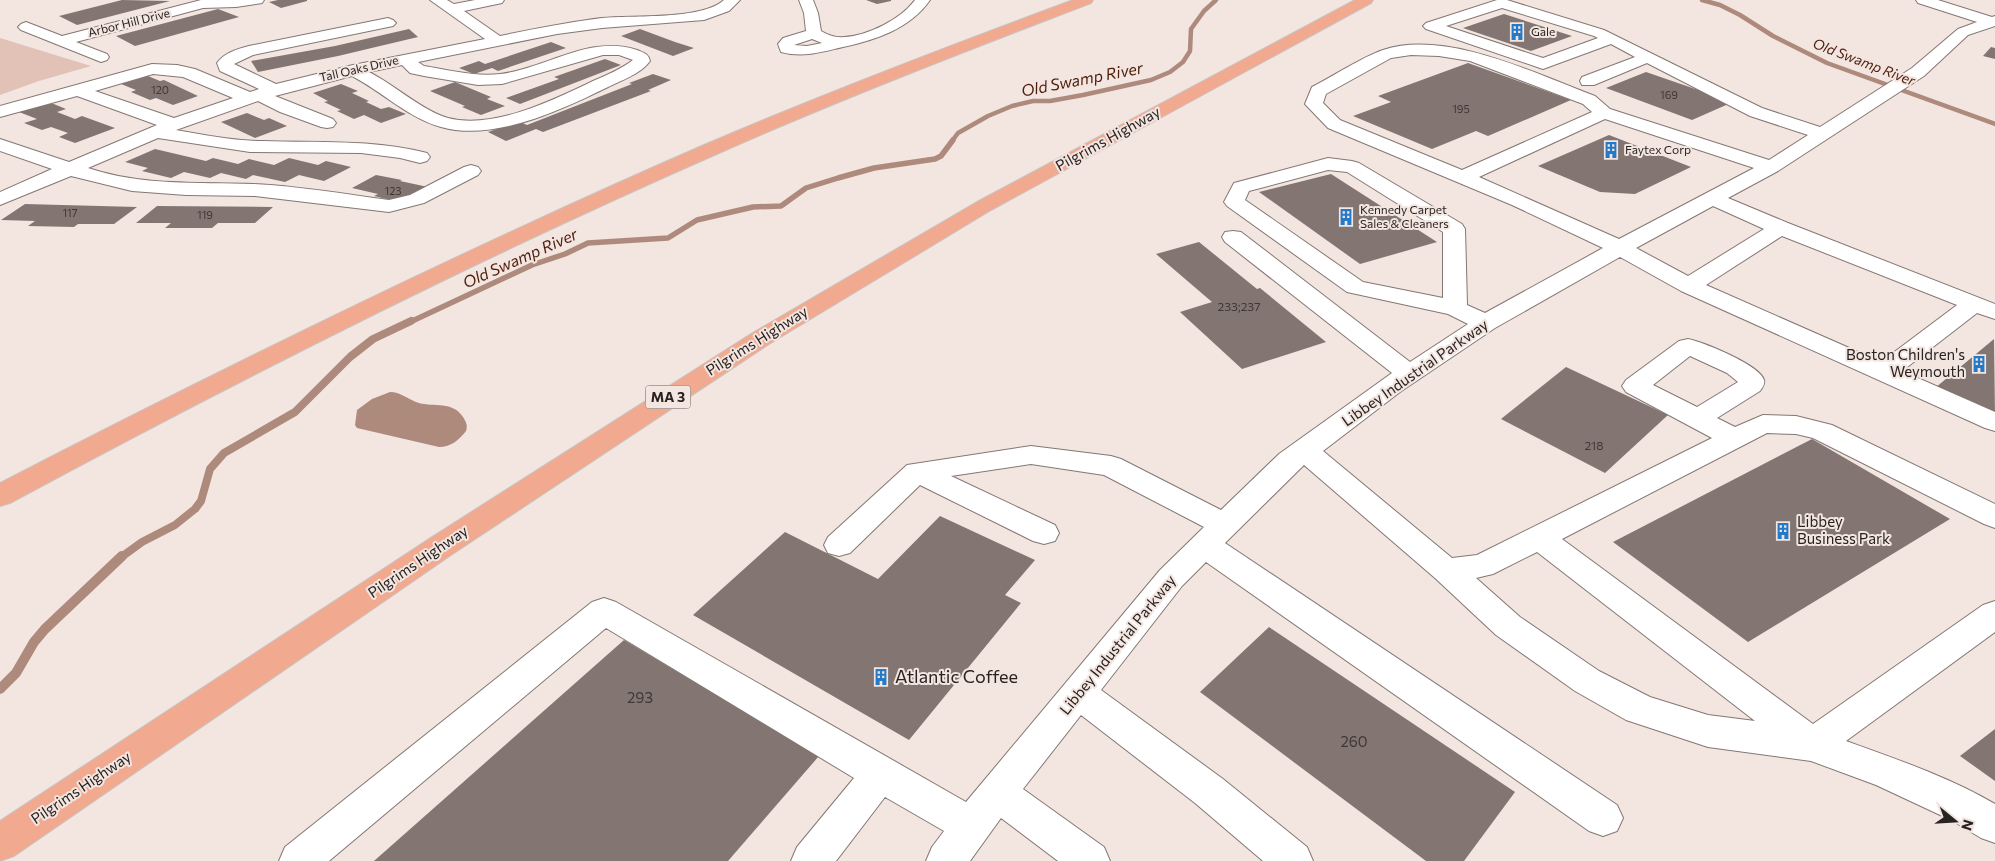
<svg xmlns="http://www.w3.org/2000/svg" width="1995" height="861" viewBox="0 0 1995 861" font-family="Commissioner,sans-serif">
	<rect width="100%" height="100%" fill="#f3e5e0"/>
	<polygon fill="#e2c2b7" points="0,38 91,66 39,81 0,95"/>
	<path fill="#ae8a7d" d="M390,392C401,392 409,400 419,403C434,407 453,401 463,417C466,422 468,425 466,431C459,440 451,447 439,447L357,428L355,425L357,410L372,399Z"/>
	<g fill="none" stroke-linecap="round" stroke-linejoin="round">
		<g stroke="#ae8a7d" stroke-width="4.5">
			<polyline points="1702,0 1720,5 1740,15 1773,36 1827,63 1995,124"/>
			<polyline points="952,141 958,133 988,116 1012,106 1033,101 1050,101 1083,95 1151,80 1170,72 1183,62 1190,51 1191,29 1204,11 1216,0"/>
		</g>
		<polyline stroke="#ae8a7d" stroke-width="5.5" points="408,323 532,265 565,254 588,243 668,238 697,220 753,207 781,206 806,188 838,178 874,168 935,159 941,156 953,140"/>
		<polyline stroke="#ae8a7d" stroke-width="8" points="120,558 142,542 175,525 195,509 201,501 210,469 224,453 295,412 350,357 373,339 411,321"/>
		<polyline stroke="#ae8a7d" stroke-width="10" points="0,689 16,673 34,642 45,629 122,556"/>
	</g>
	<g fill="#837672">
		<polygon points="122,0 170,1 77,25 59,16"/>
		<polygon points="278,0 307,0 307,1 281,8 269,2"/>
		<polygon points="866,0 891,0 891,1 877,4"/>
		<polygon points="218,9 239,17 135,46 116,36"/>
		<polygon points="1504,14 1572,36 1531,51 1463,28"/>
		<polygon points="409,29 418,37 338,56 258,72 251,61 335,46"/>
		<polygon points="640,29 675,42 694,48 673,56 621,36"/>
		<polygon points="551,42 566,48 498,71 492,68 474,74 459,68 479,61 485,64"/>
		<polygon points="1991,47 1995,48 1995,59 1983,56"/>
		<polygon points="605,59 621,65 520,104 506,98 559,79 554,77"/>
		<polygon points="1468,63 1571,100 1488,136 1476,131 1432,149 1353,116 1391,102 1378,96"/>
		<polygon points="1646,72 1733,102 1692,120 1606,88"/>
		<polygon points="653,74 671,80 648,90 651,91 543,132 536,129 506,141 488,132 518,121 527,125 632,84 629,83"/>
		<polygon points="148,76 160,81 164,80 198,96 173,105 156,98 150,100 131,92 136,90 121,84"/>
		<polygon points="455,82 491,97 487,99 505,106 481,115 462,107 465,106 430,91"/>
		<polygon points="341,84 358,91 352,93 369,101 366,102 381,109 389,107 406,114 381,123 364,115 354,119 337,111 341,110 324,102 328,101 313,93"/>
		<polygon points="49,102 66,109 57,112 75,119 82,116 115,128 75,143 59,137 68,133 51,127 42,130 24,123 37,119 19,112"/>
		<polygon points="247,113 264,120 269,118 287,126 255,138 221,122"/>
		<polygon points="1609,135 1691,167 1635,194 1600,192 1538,166"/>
		<polygon points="155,149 206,161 213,158 238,164 249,159 274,165 289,158 318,165 326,161 351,167 324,181 299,175 285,182 253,175 246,179 221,173 210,178 184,172 171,178 142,171 148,168 125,162"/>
		<polygon points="1331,174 1437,242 1360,264 1259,192"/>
		<polygon points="376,175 402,180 400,181 428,187 402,203 374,196 378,194 352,188"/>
		<polygon points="25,204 137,207 114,224 78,224 74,227 28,226 35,221 1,220"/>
		<polygon points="157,206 273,207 255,223 218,223 212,228 165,228 171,223 136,223"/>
		<polygon points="1199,242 1257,289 1260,288 1326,342 1242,369 1180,312 1212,302 1156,254"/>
		<polygon points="1994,339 1995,415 1935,388"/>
		<polygon points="1566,367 1668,415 1605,473 1501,419"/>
		<polygon points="1812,439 1950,519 1748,642 1613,542"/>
		<polygon points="940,516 1035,560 1005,595 1021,603 909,740 693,615 785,532 878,579"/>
		<polygon points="1269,627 1515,792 1464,861 1426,861 1200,692"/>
		<polygon points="624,640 819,756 728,861 374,861"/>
		<polygon points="1995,729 1995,781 1960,756"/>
	</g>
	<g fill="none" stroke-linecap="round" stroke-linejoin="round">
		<g stroke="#847773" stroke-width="2">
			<g id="minor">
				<polygon points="201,0 264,0 262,3 236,7 203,8 76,42 107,54 109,57 107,60 101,62 21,30 18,27 21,24 26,22 62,36"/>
				<path d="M430,0H447L454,4L475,0H504L502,3L464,11L500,36C534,29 568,22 602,18C633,15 702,20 724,0H740L729,11L704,20L602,28L557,34L418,62L424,66C449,70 475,77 500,74C545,69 590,34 637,50C644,53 648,53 650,61C641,74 622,80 608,87C561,110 494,142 441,127C410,119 381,91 352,76L275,96L333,119L336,123L333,127L327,128L321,127L280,112L258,101L176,130C205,135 234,141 263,141C320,143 371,139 427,153L430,157L427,161L420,163L400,158L361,153L250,152L158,138L88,168C141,186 198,182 253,184C298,186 344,194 389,200L410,195L464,167L471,165L478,167L481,171L478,175L424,203L389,212L255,196L186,195L132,191L71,176L0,205V192L52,169L0,151V139L69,162L157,125L77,96L0,117V106L152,64L177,65L195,69L250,92L259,89L220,71L217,63C224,53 237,49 249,46L388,18L393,20L396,23L393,26L253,55L234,64L276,84L353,65L485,39ZM603,55H619L633,60C621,69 607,75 593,81C553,100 493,130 448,118C423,111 393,84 369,72L402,65L410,73L424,76L478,85L502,84ZM153,74L183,77L233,98L174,118L95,91Z"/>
				<path d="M799,0H813L818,13L821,31C828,35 836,38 844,37C868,36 901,19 915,0H930C910,29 875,40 843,47C821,52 804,58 781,52L778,44L783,38L806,31L804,13ZM812,39L822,43L807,46L794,45Z"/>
				<path d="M1497,0H1507L1604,30L1762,108L1820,127L1912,68L1958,29L1977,22L1918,3L1916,0H1938L1992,17L1995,16V26L1968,35L1924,76L1778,171L1728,198L1788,223L1995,304V319L1977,313L1902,371L1995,412V431L1985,428L1681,291L1620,257L1495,328L1400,392L1323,451L1452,558L1477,555L1712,438L1626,392L1622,386L1626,380L1679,341L1688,339C1703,342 1760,365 1764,380C1765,384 1763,387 1760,391L1717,418L1735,427L1763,415L1796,416L1832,425L1995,504V528L1984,524L1813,438L1796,434L1767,433L1562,539L1813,724L1983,605L1995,601V632L1846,741C1896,759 1949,777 1995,804V843L1981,838L1953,821L1876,785L1811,761L1708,747L1626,720L1575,691L1496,635L1435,578L1304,465L1225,543L1617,805L1623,818L1617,831L1603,836L1589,831L1206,562L1182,586L1101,690L1223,779L1307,847L1313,861H1263L1195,803L1081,715L1023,789L1104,847L1110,861H1058L1001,818L970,861H926L932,847L944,831L885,797L836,861H791L797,847L854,778L606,628L329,861H279L285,847L592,602L604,598L616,602L966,802L1160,570L1204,527L1104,475L1031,464L951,476L1055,525L1059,533L1055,541L1044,544L1033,541L920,485L850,553L839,556L828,553L824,545L828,537L907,465L1031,446L1111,456L1121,459L1221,510L1279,454L1392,373L1225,242L1222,237L1225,232L1233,231L1241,232L1410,362L1468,324L1448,314L1347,292L1227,206L1224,202L1234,183L1328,158L1352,161L1359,163L1462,224L1465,229L1467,305L1485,313L1603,248L1512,205L1328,128L1305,104L1312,87C1332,77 1362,57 1383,50C1446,29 1536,74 1595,96L1610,109L1769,160L1808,135L1750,116L1647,63L1594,85H1582L1580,81L1582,77L1635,57L1611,44L1543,69L1426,29L1423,26L1426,23ZM1502,8L1594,36L1598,38L1543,58L1446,26ZM1411,55L1439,56L1470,61L1583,104L1592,112L1462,170L1340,120L1323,103L1326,94L1391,58ZM1605,119L1754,168L1619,239L1479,177ZM1328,170L1347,172L1443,232V298L1363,282L1245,200L1249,191ZM1713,206L1764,229L1688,276L1636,248ZM1782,236L1957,305L1881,362L1706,285ZM1690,356L1727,373L1738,382L1697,407L1653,385ZM1537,552L1755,721L1708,715L1650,697L1599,671L1520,617L1476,578L1493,574Z"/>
			</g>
		</g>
		<g stroke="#c7c6c5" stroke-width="2">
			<g id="highway">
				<path d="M1073,0H1093L1091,3C966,51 841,99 719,153C477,259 242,378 10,503L0,506V483C231,364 465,249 704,145C825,93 949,46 1073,0Z"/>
				<polygon points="1355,0 1373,0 1371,3 991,210 769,344 451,555 14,856 0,861 0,821 429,539 751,334 977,202"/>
			</g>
		</g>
		<use href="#minor" fill="#fff" fill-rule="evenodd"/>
		<use href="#highway" fill="#f1a990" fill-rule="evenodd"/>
	</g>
	<defs>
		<g id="building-bare" transform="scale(1.35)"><path d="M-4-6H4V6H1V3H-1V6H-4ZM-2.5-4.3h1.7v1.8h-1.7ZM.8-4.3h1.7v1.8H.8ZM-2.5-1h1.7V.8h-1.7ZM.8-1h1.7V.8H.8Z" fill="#247ac8" stroke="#f3e5e0" stroke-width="2.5" paint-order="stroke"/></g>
	</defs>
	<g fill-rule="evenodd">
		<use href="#building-bare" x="1517" y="32"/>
		<use href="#building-bare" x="1611" y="150"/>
		<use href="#building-bare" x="1346" y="217"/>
		<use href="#building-bare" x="1979" y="364"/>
		<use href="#building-bare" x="1783" y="531"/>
		<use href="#building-bare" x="881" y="677"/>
	</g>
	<g text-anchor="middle" stroke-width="4" stroke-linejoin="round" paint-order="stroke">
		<g font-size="11" fill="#3f3835">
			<text x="160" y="94">120</text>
			<text x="1669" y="99">169</text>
			<text x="1461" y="113">195</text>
			<text x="393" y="195">123</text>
			<text x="70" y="217">117</text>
			<text x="205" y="219">119</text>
		</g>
		<g font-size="12" fill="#282321" stroke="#f3e5e0">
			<text transform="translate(129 23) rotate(-14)" y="4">Arbor Hill Drive</text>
			<text transform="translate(359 69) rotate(-13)" y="4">Tall Oaks Drive</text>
		</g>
		<g font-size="12" fill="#282321" stroke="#f3e5e0" text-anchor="start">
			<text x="1531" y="36">Gale</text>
			<text x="1625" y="154">Faytex Corp</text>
			<text x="1360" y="214">Kennedy Carpet<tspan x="1360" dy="14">Sales &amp; Cleaners</tspan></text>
		</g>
		<g font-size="12" fill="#3f3835">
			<text x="1239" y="311">233;237</text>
			<text x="1594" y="450">218</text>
		</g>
		<g font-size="14" font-style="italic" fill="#4d1d0a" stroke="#f3e5e0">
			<text transform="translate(1864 62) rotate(21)" y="5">Old Swamp River</text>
		</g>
		<rect fill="#f3e5e0" stroke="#655d5a" stroke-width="1" x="645.5" y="385.5" width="45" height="23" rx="4"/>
		<g font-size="14" font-weight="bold" fill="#282321">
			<text x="668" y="402">MA 3</text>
		</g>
		<g font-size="15" fill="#282321" stroke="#f3e5e0">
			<text transform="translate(1108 139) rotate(-29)" y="5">Pilgrims Highway</text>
			<text transform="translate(757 341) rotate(-32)" y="5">Pilgrims Highway</text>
			<text transform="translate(1415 373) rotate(-35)" y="5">Libbey Industrial Parkway</text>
			<text transform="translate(418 562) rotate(-34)" y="5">Pilgrims Highway</text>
			<text transform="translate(1118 645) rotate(-51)" y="5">Libbey Industrial Parkway</text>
			<text transform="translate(81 788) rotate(-34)" y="5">Pilgrims Highway</text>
		</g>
		<g font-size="15" fill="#282321" stroke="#f3e5e0" text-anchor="end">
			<text x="1965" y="360">Boston Children's<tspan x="1965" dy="17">Weymouth</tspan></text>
			<text x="1797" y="527" text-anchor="start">Libbey<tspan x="1797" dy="17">Business Park</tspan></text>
		</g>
		<g font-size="15" fill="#3f3835">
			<text x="640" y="703">293</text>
			<text x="1354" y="747">260</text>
		</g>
		<g font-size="16" font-style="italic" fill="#4d1d0a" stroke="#f3e5e0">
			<text transform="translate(1082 79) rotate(-11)" y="6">Old Swamp River</text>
			<text transform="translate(520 258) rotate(-24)" y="6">Old Swamp River</text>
		</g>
		<g font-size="18" fill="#282321" stroke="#f3e5e0" text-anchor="start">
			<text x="895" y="683">Atlantic Coffee</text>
		</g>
	</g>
	<g transform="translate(1955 821) rotate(108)" stroke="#f3e5e0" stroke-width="4" paint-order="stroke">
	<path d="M0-4L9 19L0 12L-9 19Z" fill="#282321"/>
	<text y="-8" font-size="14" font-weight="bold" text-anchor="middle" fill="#282321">N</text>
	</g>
</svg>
